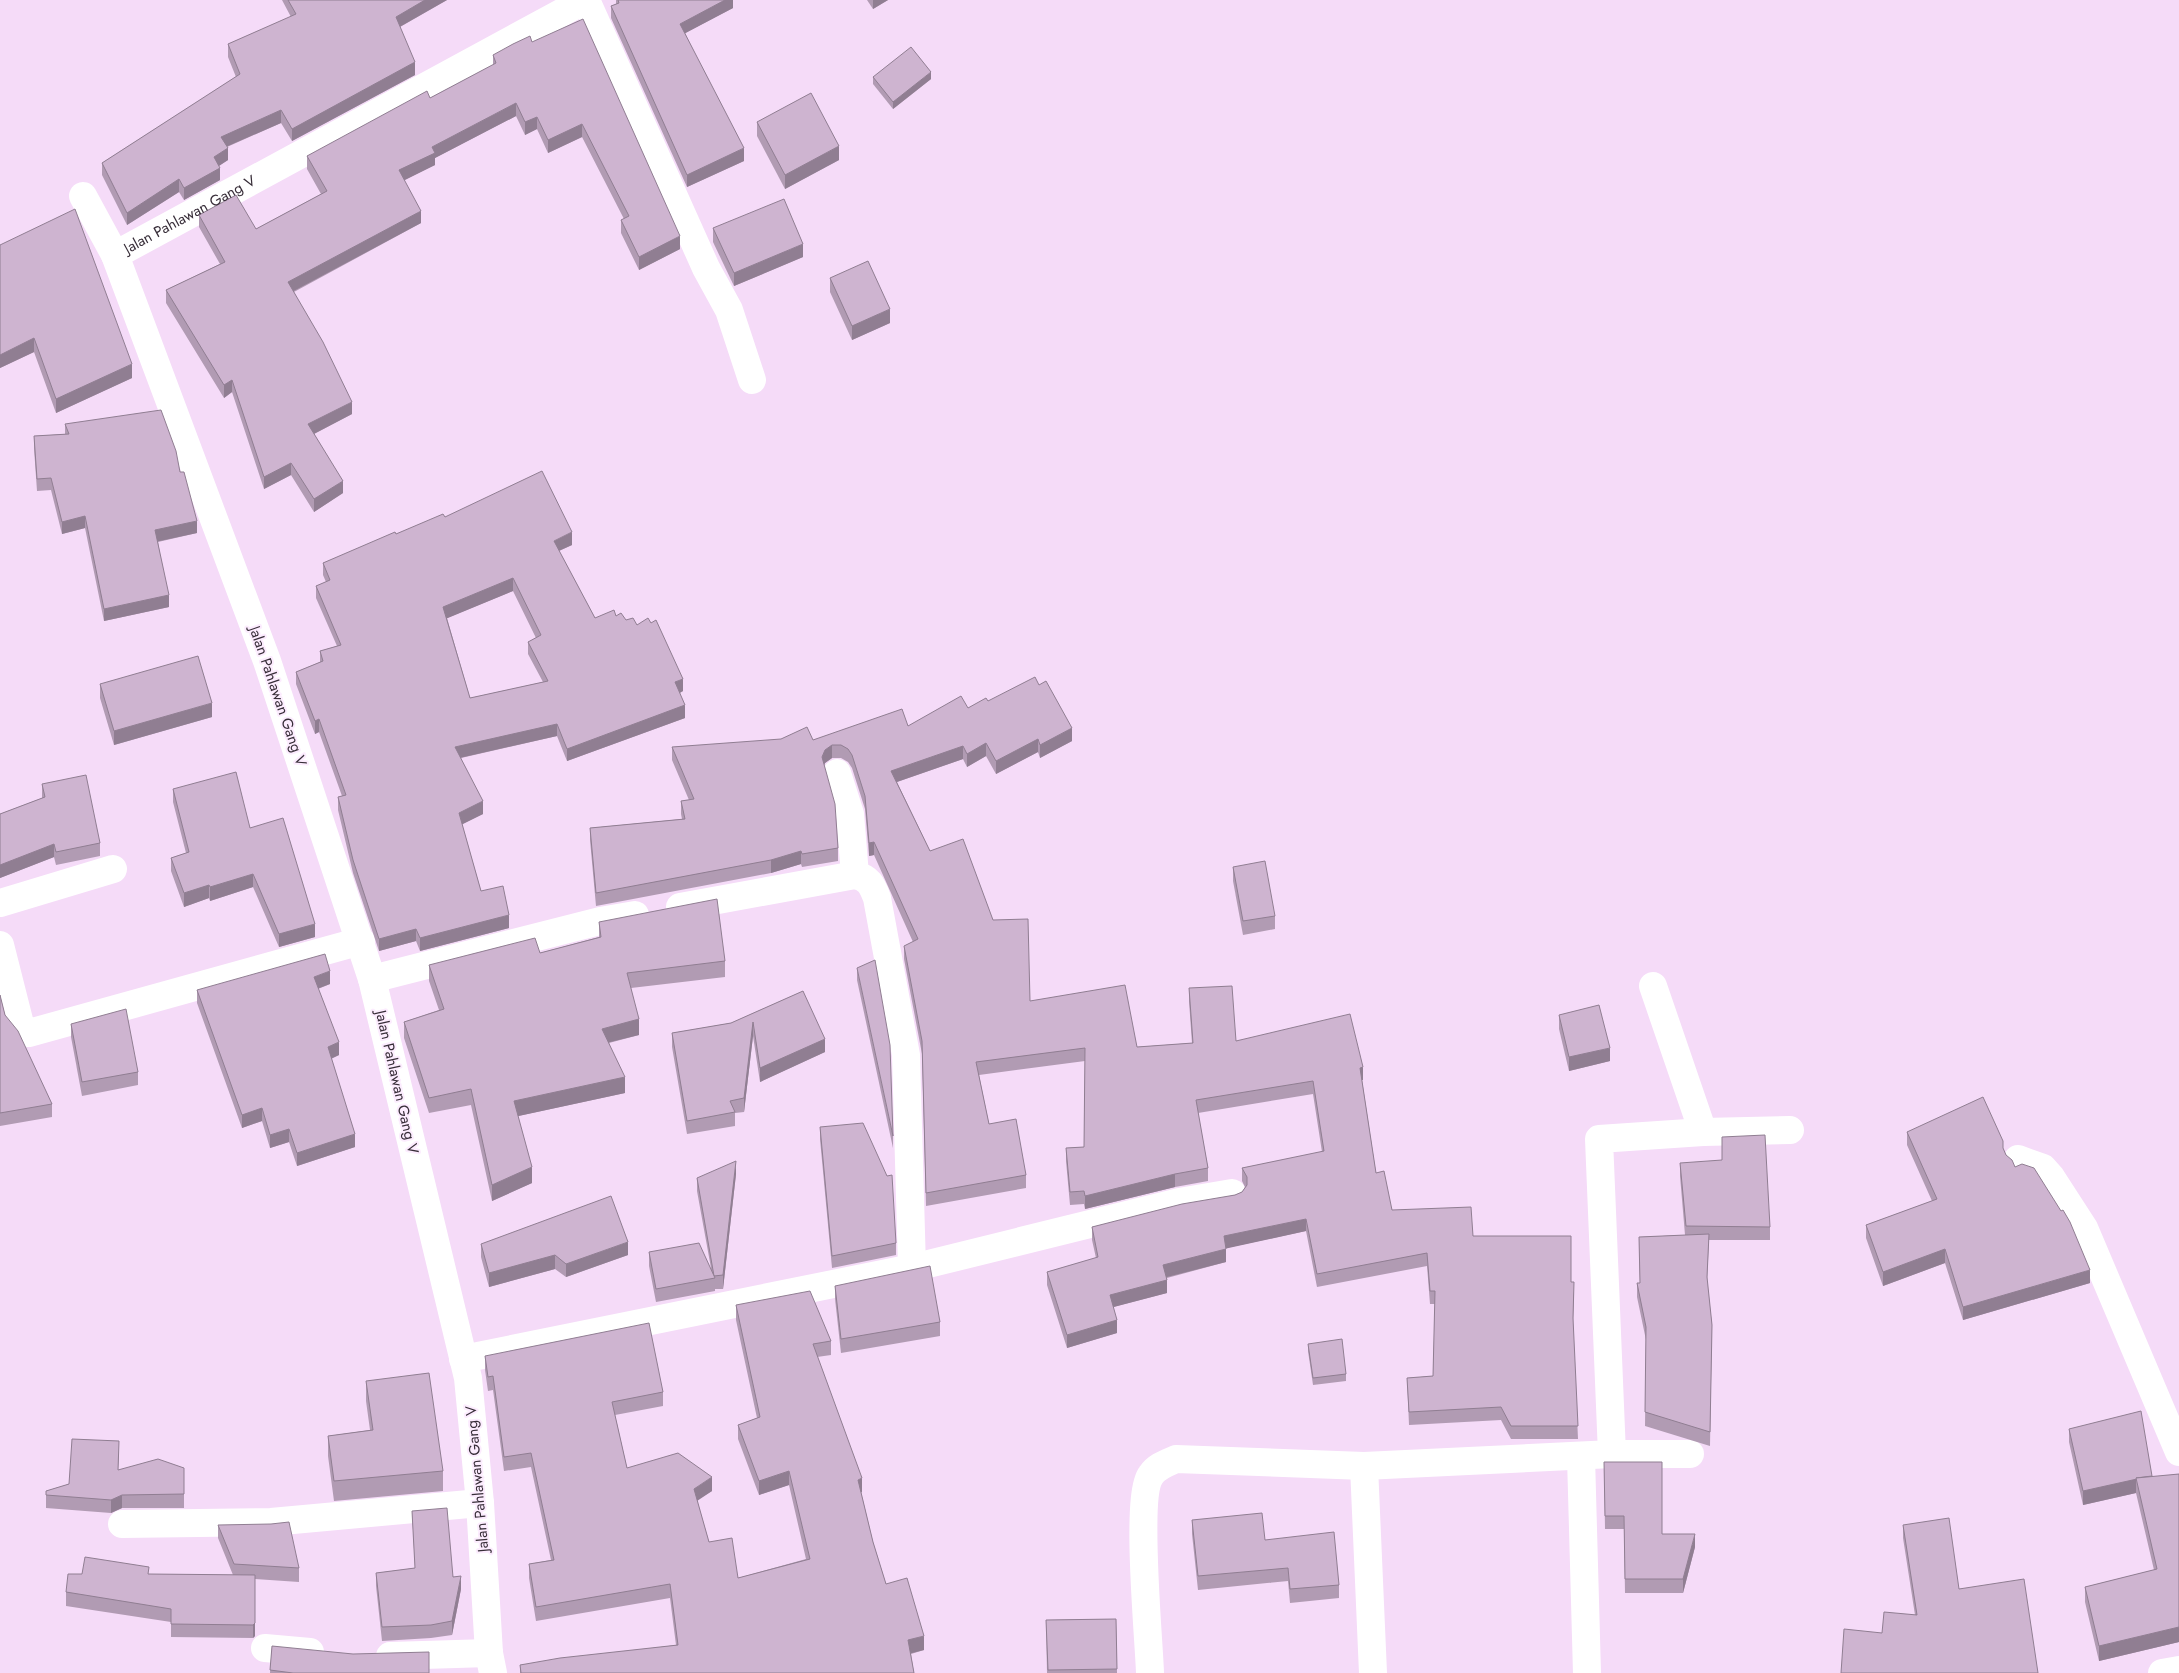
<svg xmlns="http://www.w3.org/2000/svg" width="2179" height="1673" viewBox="0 0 2179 1673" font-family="Jost,sans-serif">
	<rect width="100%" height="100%" fill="#f5dbf8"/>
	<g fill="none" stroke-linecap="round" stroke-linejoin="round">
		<g stroke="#fff" stroke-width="28">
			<polyline points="586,0 706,268 729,310 752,380"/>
			<polyline points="83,196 115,255"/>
			<polyline points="837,773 850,814 855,875"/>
			<polyline points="0,903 113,869"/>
			<path d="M680,907L855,875C869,878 872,885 877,898L906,1055L912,1268"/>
			<polyline points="0,945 20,1024 29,1033 361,941"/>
			<polyline points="372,979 600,921 635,915"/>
			<polyline points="1703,1132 1790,1130"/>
			<polyline points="2018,1159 2043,1168 2051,1177 2084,1228 2179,1452"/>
			<polyline points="463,1359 912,1268 1179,1202 1232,1193"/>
			<polyline points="1612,1454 1690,1454"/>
			<polyline points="1581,1457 1587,1673"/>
			<polyline points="1364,1466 1373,1673"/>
			<polyline points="122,1524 271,1522 480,1503"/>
			<polyline points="265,1648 310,1652"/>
			<polyline points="390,1656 489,1653"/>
			<path id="s1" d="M493,1673L489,1653L480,1503L468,1378L372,979L267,661L115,255L585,0"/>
			<path d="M1150,1673C1149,1639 1135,1496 1151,1475C1157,1466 1167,1463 1176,1459L1364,1466L1612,1454L1599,1139L1703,1132L1653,986"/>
			<polyline points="2162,1673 2179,1670"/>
		</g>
	</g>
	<g fill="#b19bb3" fill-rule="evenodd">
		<polygon points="282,0 447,0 400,27 415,75 292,141 281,123 227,147 228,160 219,166 220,180 184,200 179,192 127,225 102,175 102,163 236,77 228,57 228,44 291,17"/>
		<polygon points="616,0 733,0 733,8 685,33 744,161 687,187 611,18 611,6 616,4"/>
		<polygon points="867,0 888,0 873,9"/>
		<polygon points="532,42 680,249 639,270 621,233 621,220 624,219 582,137 548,153 537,129 525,135 516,116 435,158 435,165 404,180 421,223 294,292 352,414 314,434 343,493 314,512 291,475 264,489 232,392 224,398 166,303 166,290 220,264 199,227 199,215 256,229 321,194 307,169 307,156 430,98 493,65 493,55"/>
		<polygon points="873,77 931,79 893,109 873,84"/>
		<polygon points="757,122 839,160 785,189 757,136"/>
		<polygon points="713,228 803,257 734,286 713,242"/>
		<polygon points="0,245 132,378 56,413 34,352 0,368"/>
		<polygon points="830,278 890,323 852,340 830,292"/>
		<polygon points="65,424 180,472 197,533 158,542 169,607 104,621 85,528 62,534 51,490 37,491 34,448 34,436 65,434"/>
		<path d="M445,517L572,545L559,551L595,618L616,616L637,625L683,691L680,693L685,718L567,761L557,736L461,758L483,814L462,824L481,891L509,928L420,951L416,941L379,951L353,873L338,810V797L342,796L319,732L315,734L296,684V672L320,662V651L337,646L316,598V586L326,582L323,575V563L396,534ZM513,591L536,638L528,642V654L543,682L470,698L447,618Z"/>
		<polygon points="100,684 212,717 114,745 100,698"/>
		<polygon points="988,701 1072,741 1040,758 1038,752 996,774 986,756 967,767 963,759 897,782 930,851 993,920 1030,1001 1137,1047 1192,1043 1189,1001 1189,988 1236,1041 1363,1080 1362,1080 1376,1173 1392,1210 1473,1236 1571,1282 1574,1295 1573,1323 1578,1439 1511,1439 1501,1420 1409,1425 1407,1378 1433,1376 1435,1304 1430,1304 1427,1266 1317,1287 1306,1231 1226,1248 1226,1262 1167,1278 1167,1293 1113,1307 1117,1333 1067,1348 1047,1285 1047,1272 1096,1258 1092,1240 1092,1227 1235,1195 1242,1192 1245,1187 1242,1181 1242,1168 1322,1152 1313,1094 1198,1113 1208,1168 1208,1181 1175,1187 1085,1209 1084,1204 1070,1205 1066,1161 1066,1148 1084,1147 1085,1061 979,1075 989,1124 1026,1175 1026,1188 926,1206 922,1054 904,959 904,946 913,942 874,855 869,856 865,809 852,768 848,762 841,758 832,758 825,763 824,765 838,848 838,861 802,867 801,864 771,873 596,906 590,840 590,828 682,819 681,814 681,801 689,800 672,760 672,747 813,740 908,726 968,708"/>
		<polygon points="42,784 100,843 100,856 56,865 54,857 0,878 0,814 42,798"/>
		<polygon points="173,789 250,828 315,937 279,947 253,887 210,901 209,898 184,907 171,871 171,858 186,853 173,802"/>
		<polygon points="1233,867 1275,916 1275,929 1243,935 1233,881"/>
		<polygon points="599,922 725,961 725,977 631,988 639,1035 609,1043 625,1093 518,1116 532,1183 492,1201 471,1105 429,1113 404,1038 404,1022 439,1010 429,981 429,965 540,953 599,937"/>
		<polygon points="857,968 893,1136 893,1148 857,980"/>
		<polygon points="330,984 318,989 339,1055 331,1059 355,1147 297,1166 289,1142 270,1148 262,1121 242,1128 197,1003 197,990"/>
		<polygon points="803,991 825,1052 760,1082 753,1036 744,1112 735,1113 735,1126 687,1134 672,1047 672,1033 731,1023"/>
		<polygon points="0,995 5,1015 52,1104 52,1117 0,1126"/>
		<polygon points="1559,1015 1610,1061 1569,1071 1559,1029"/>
		<polygon points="71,1024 138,1072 138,1085 82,1096 71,1037"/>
		<polygon points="820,1127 896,1243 896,1255 832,1268 820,1139"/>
		<polygon points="1907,1132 2003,1149 2006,1155 2015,1167 2090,1283 1963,1320 1945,1263 1883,1286 1866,1238 1866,1225 1932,1201 1907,1145"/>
		<polygon points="1680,1163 1770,1227 1770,1240 1709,1240 1707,1281 1712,1325 1710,1446 1645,1426 1646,1340 1637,1297 1637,1283 1640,1283 1639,1237 1685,1235 1680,1176"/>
		<polygon points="736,1174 723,1289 715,1289 715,1291 656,1302 649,1266 649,1252 711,1268 697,1191 697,1178"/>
		<polygon points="481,1244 628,1255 566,1277 555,1269 489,1287 481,1257"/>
		<polygon points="835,1286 940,1322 940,1336 841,1353 835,1299"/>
		<polygon points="736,1305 831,1341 831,1355 817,1357 862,1492 861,1492 873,1542 886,1584 924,1650 911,1654 914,1673 520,1673 520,1665 676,1645 670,1598 536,1621 529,1578 529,1564 551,1560 531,1467 504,1471 493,1390 488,1391 485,1370 485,1356 663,1392 663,1406 615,1415 627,1468 712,1491 697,1500 709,1542 738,1578 806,1559 789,1485 759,1495 738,1439 738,1425 757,1418 736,1320"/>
		<polygon points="1308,1344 1346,1374 1346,1381 1313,1385 1308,1351"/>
		<polygon points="366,1381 443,1471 443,1491 334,1501 328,1456 328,1436 370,1430 366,1401"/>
		<polygon points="2069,1429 2152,1477 2179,1474 2179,1642 2099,1661 2085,1602 2085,1587 2154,1570 2136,1493 2083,1505 2069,1442"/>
		<polygon points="119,1455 118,1470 184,1468 184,1508 122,1508 111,1513 46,1508 46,1491 69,1484"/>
		<polygon points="1604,1462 1662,1534 1695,1547 1683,1593 1625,1593 1624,1529 1605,1529"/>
		<polygon points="412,1511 461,1589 452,1635 431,1638 382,1641 376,1586 376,1573 415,1568"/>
		<polygon points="1192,1520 1265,1540 1339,1585 1339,1598 1290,1603 1288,1581 1198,1590 1192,1534"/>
		<polygon points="218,1525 299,1568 299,1582 255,1579 255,1636 253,1638 171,1637 171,1622 66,1606 66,1592 149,1574 233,1575 218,1538"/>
		<polygon points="1903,1525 1959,1589 2038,1673 1882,1633 1915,1615 1903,1538"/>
		<polygon points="1116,1619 1117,1673 1047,1673 1046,1620"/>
		<polygon points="272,1646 429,1673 270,1673"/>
	</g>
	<g fill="#907e92">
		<polygon points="425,0 447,0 396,29 396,17"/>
		<polygon points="725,0 733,0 733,8 680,36 680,24"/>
		<polygon points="873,0 888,0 873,9"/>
		<polygon points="415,62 415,75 292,141 292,129"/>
		<polygon points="931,72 931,79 893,109 893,102"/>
		<polygon points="516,103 516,116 435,158 435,165 399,183 399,170 432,147"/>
		<polygon points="281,110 281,123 221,149 221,137"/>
		<polygon points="537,117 537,129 525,135 525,122"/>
		<polygon points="582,124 582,137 548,153 548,140"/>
		<polygon points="839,146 839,160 785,189 785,175"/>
		<polygon points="228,148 228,160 214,169 214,157"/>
		<polygon points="744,148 744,161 687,187 687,175"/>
		<polygon points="220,168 220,180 184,200 184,188"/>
		<polygon points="179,179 179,192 127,225 127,213"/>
		<polygon points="421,211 421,223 288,294 288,282"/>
		<polygon points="680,236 680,249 639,270 639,257"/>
		<polygon points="803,244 803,257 734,286 734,273"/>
		<polygon points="890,309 890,323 852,340 852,326"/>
		<polygon points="34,338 34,352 0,368 0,355"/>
		<polygon points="132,364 132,378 56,413 56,399"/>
		<polygon points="232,380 232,392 224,398 224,385"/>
		<polygon points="352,402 352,414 308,437 308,424"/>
		<polygon points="291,463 291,475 264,489 264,477"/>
		<polygon points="343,481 343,493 314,512 314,499"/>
		<polygon points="85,516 85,528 62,534 62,522"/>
		<polygon points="197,521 197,533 155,542 155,530"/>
		<polygon points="572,532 572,545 554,553 554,541"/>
		<polygon points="513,578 513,591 443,620 443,607"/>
		<polygon points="169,595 169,607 104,621 104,609"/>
		<polygon points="683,679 683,691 675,695 675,682"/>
		<polygon points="212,703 212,717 114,745 114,731"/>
		<polygon points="685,705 685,718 567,761 567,749"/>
		<polygon points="319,719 319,732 315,734 315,721"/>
		<polygon points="557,724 557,736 455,759 455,747"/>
		<polygon points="1072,728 1072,741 1040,758 1040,745"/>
		<polygon points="1038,739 1038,752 996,774 996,761"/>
		<polygon points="986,743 986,756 967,767 967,754"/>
		<polygon points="832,745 832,758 825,763 822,770 822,757 825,750"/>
		<polygon points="963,746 963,759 891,784 891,771"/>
		<polygon points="483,801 483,814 459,826 459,813"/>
		<polygon points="874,842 874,855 869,856 869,843"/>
		<polygon points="54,844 54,857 0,878 0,865"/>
		<polygon points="801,851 801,864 771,873 771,860"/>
		<polygon points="253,874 253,887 210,901 210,887"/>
		<polygon points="209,885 209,898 184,907 184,893"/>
		<polygon points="509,915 509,928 420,951 420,938"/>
		<polygon points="315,924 315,937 279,947 279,934"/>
		<polygon points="416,929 416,941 379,951 379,939"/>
		<polygon points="330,971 330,984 314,990 314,977"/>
		<polygon points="639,1019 639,1035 602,1044 602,1029"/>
		<polygon points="753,1022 753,1036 744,1112 744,1098"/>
		<polygon points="825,1039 825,1052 760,1082 760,1068"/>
		<polygon points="339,1042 339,1055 328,1060 328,1047"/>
		<polygon points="1610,1048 1610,1061 1569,1071 1569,1057"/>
		<polygon points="1363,1067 1363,1080 1360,1080 1360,1068"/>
		<polygon points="625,1077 625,1093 514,1117 514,1101"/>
		<polygon points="262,1108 262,1121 242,1128 242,1115"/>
		<polygon points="289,1129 289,1142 270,1148 270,1135"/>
		<polygon points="355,1134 355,1147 297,1166 297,1153"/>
		<polygon points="736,1161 736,1174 723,1289 723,1275"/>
		<polygon points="532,1167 532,1183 492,1201 492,1185"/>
		<polygon points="1175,1174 1175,1187 1085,1209 1085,1196"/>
		<polygon points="1306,1219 1306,1231 1224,1249 1224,1236"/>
		<polygon points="628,1242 628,1255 566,1277 566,1264"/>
		<polygon points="1226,1249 1226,1262 1163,1278 1163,1265"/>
		<polygon points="1945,1249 1945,1263 1883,1286 1883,1272"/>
		<polygon points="555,1255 555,1269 489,1287 489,1273"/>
		<polygon points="2090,1270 2090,1283 1963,1320 1963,1307"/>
		<polygon points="1167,1280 1167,1293 1110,1308 1110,1295"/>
		<polygon points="1117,1320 1117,1333 1067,1348 1067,1335"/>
		<polygon points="789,1471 789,1485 759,1495 759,1481"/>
		<polygon points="712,1477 712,1491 694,1503 694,1489"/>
		<polygon points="862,1478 862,1492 858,1494 858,1480"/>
		<polygon points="2136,1479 2136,1493 2083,1505 2083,1491"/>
		<polygon points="122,1495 122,1508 111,1513 111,1500"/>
		<polygon points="1695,1534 1695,1547 1683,1593 1683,1579"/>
		<polygon points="461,1576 461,1589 452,1635 452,1621"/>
		<polygon points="255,1623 255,1636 253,1638 253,1625"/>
		<polygon points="2179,1627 2179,1642 2099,1661 2099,1646"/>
		<polygon points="924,1636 924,1650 908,1654 908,1640"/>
	</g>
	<g fill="#ceb4d0" stroke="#907e92" fill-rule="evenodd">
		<polygon points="288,0 425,0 396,17 415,62 292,129 281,110 221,137 228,148 214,157 220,168 184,188 179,179 127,213 102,163 240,74 228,44 296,14"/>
		<polygon points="618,0 725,0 680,24 744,148 687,175 611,6 619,3"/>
		<polygon points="583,19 680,236 639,257 621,220 629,216 582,124 548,140 537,117 525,122 516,103 432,147 435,153 399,170 421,211 288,282 323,342 352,402 308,424 343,481 314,499 291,463 264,477 232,380 224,385 166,290 225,262 199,215 236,195 256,229 327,191 307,156 427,91 430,98 496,63 493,55 513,44 530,36 532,42"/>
		<polygon points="911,47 931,72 893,102 873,77"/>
		<polygon points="811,93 839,146 785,175 757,122"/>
		<polygon points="784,199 803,244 734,273 713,228"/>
		<polygon points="75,209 132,364 56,399 34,338 0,355 0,245"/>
		<polygon points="868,261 890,309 852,326 830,278"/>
		<polygon points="161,410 176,451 180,472 184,472 197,521 155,530 169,595 104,609 85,516 62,522 51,478 37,479 34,436 69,434 65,424"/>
		<path d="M542,471L572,532L554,541L595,618L614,610L616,616L621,613L626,620L633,618L637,625L648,618L651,623L656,620L683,679L675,682L685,705L567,749L557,724L455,747L483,801L459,813L481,891L503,886L509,915L420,938L416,929L379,939L353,860L338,797L346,795L319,719L315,721L296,672L323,661L320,651L341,645L316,586L330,580L323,563L395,532L396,534L443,514L445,517ZM513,578L541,635L528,642L548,681L470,698L443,607Z"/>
		<polygon points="198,656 212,703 114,731 100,684"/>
		<polygon points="1035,677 1039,685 1046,681 1072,728 1040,745 1038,739 996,761 986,743 967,754 963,746 891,771 930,851 963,839 993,920 1028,919 1030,1001 1125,985 1137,1047 1193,1043 1189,988 1232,986 1236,1041 1350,1014 1363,1067 1360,1068 1376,1173 1384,1171 1392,1210 1471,1207 1473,1236 1571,1236 1571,1282 1574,1282 1573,1318 1578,1426 1511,1426 1501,1407 1409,1412 1407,1378 1433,1376 1435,1291 1430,1291 1427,1253 1317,1274 1306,1219 1224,1236 1226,1249 1163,1265 1167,1280 1110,1295 1117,1320 1067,1335 1047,1272 1098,1257 1092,1227 1182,1204 1235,1195 1242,1192 1247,1185 1247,1177 1242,1168 1324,1151 1313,1081 1196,1100 1208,1168 1175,1174 1085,1196 1084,1191 1070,1192 1066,1148 1084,1147 1085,1048 976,1062 989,1124 1016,1119 1026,1175 926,1193 922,1041 904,946 918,939 874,842 869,843 865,796 852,755 848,749 841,745 832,745 825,750 822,757 835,804 838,848 802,854 801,851 771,860 596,893 590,828 685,819 681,801 694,799 672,747 781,739 807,727 813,740 902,709 908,726 961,696 968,708 986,698 988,701"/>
		<polygon points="236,772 250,828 283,818 315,924 279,934 253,874 210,887 209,885 184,893 171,858 189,852 173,789"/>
		<polygon points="86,775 100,843 56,852 54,844 0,865 0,814 45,797 42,784"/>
		<polygon points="1265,861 1275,916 1243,921 1233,867"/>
		<polygon points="717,899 725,961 627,973 639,1019 602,1029 625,1077 514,1101 532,1167 492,1185 471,1089 429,1098 404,1022 444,1009 429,965 535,938 540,953 601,937 599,922"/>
		<polygon points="325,954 330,971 314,977 339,1042 328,1047 355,1134 297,1153 289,1129 270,1135 262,1108 242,1115 197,990"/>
		<polygon points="875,960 890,1045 893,1136 857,968"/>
		<polygon points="803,991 825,1039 760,1068 753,1022 744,1098 730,1101 735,1112 687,1121 672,1033 731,1023"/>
		<polygon points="0,995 5,1015 18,1031 52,1104 0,1113"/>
		<polygon points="1599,1005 1610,1048 1569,1057 1559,1015"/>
		<polygon points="126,1009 138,1072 82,1082 71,1024"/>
		<polygon points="1983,1097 2003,1141 2003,1148 2006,1155 2012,1160 2015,1167 2022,1164 2034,1168 2061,1211 2063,1210 2070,1222 2090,1270 1963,1307 1945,1249 1883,1272 1866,1225 1937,1199 1907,1132"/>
		<polygon points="863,1123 887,1176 892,1175 896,1243 832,1256 820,1127"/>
		<polygon points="1765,1135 1770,1227 1686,1226 1680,1163 1722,1160 1722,1137"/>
		<polygon points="736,1161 723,1275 714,1276 697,1178"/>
		<polygon points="611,1196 628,1242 566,1264 555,1255 489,1273 481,1244"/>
		<polygon points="1709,1234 1707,1277 1712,1325 1710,1432 1645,1412 1646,1327 1637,1283 1640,1283 1639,1237"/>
		<polygon points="699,1243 715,1278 656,1289 649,1252"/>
		<polygon points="930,1266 940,1322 841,1339 835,1286"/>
		<polygon points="810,1291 831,1341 813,1344 862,1478 858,1480 873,1542 886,1584 907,1578 924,1636 908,1640 914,1673 521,1673 520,1665 560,1658 678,1645 670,1584 536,1607 529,1564 554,1560 531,1453 504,1457 493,1376 488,1377 485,1356 649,1323 663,1392 612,1402 627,1468 678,1453 712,1477 694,1489 709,1542 732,1538 738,1578 810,1559 789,1471 759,1481 738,1425 760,1417 736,1305"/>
		<polygon points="1342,1339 1346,1374 1313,1378 1308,1344"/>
		<polygon points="429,1373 443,1471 334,1481 328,1436 373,1430 366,1381"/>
		<polygon points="2141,1411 2152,1476 2136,1478 2137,1479 2083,1491 2069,1429"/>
		<polygon points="72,1439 119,1441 118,1470 158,1459 184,1468 184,1494 122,1495 111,1500 46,1495 46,1491 69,1484"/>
		<polygon points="1604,1462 1662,1462 1662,1534 1695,1534 1683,1579 1625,1579 1624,1516 1605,1516"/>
		<polygon points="2179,1474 2179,1627 2099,1646 2085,1587 2157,1569 2136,1478"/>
		<polygon points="447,1508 453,1577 461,1576 452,1621 431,1625 382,1627 376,1573 415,1568 412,1511"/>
		<polygon points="1262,1513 1265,1540 1334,1532 1339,1585 1290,1589 1288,1568 1198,1576 1192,1520"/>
		<polygon points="1949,1518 1959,1589 2024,1579 2038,1673 1841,1673 1844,1629 1882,1633 1884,1612 1917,1615 1903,1525"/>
		<polygon points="289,1522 299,1568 234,1564 218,1525 271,1524"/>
		<polygon points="85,1557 149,1567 148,1574 255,1575 255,1623 253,1625 171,1624 171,1609 66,1592 68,1574 82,1574"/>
		<polygon points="1116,1619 1117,1669 1048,1670 1046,1620"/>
		<polygon points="272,1646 353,1654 429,1652 429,1673 293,1673 270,1670"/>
	</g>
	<g text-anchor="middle" stroke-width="4" stroke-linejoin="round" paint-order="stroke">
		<g font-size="15" fill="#372d38" stroke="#fcecfe">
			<text dy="5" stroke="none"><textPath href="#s1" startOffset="1560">Jalan Pahlawan Gang V</textPath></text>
			<text transform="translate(278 696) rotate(71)" y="5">Jalan Pahlawan Gang V</text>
			<text transform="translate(397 1082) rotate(77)" y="5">Jalan Pahlawan Gang V</text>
			<text transform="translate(477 1479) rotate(-95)" y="5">Jalan Pahlawan Gang V</text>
		</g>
	</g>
</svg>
